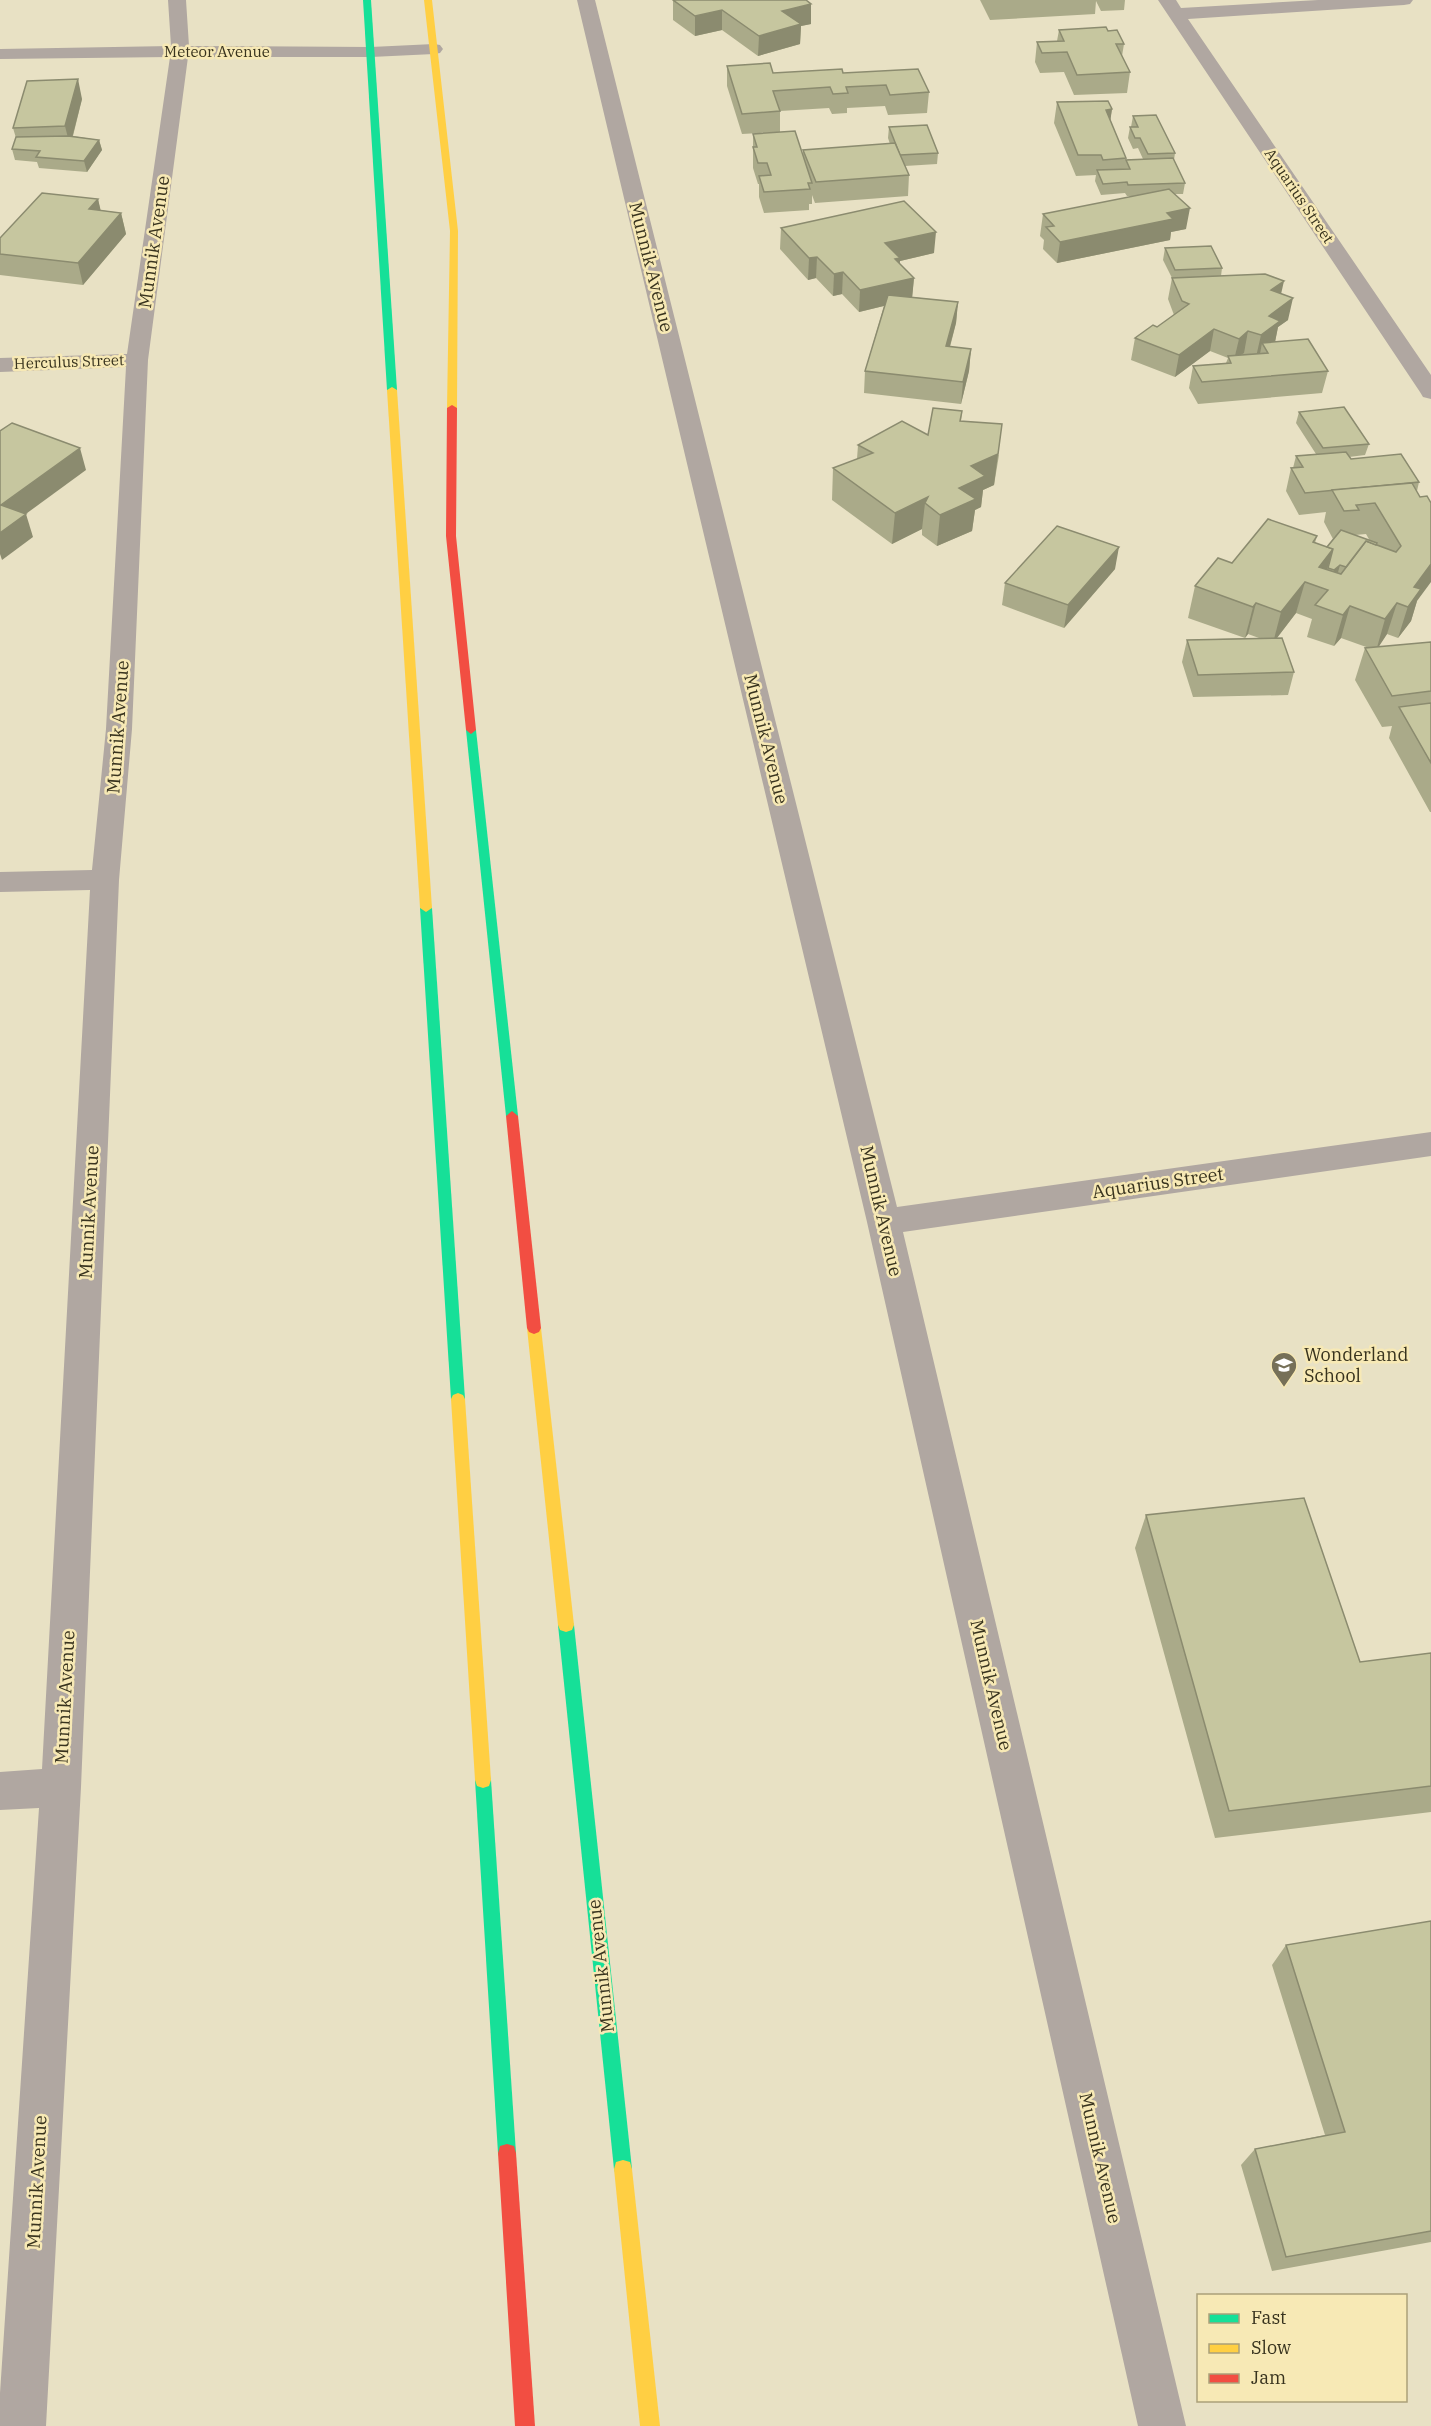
<svg xmlns="http://www.w3.org/2000/svg" width="1431" height="2426" viewBox="0 0 1431 2426" font-family="'IBM Plex Serif',serif">
	<rect width="100%" height="100%" fill="#e8e1c4"/>
	<g fill="none" stroke-linecap="round" stroke-linejoin="round">
		<g fill="#b0a7a1" fill-rule="evenodd">
			<polygon points="168,0 186,0 189,46 371,47 434,44 440,45 443,49 440,53 434,54 371,57 188,57 148,360 132,729 119,880 81,1787 46,2426 0,2426 0,2393 39,1808 0,1810 0,1772 42,1769 90,890 0,892 0,872 92,870 106,729 126,367 0,372 0,358 127,354 170,57 0,59 0,49 171,46"/>
			<polygon points="577,0 595,0 897,1207 1431,1132 1431,1156 903,1232 1186,2426 1138,2426 867,1222"/>
			<polygon points="1158,0 1176,0 1181,8 1318,0 1413,0 1410,4 1404,5 1188,19 1431,375 1431,399 1423,397 1420,392"/>
		</g>
		<g fill="#16e098" fill-rule="evenodd">
			<polygon points="363,0 371,0 397,390 392,393 387,390"/>
			<polygon points="471,726 476,730 518,1116 512,1121 506,1116 466,730"/>
			<polygon points="426,904 432,908 465,1399 463,1403 458,1405 453,1403 451,1399 420,908"/>
			<polygon points="566,1618 572,1620 574,1625 632,2169 630,2176 623,2178 616,2176 614,2169 558,1625 560,1620"/>
			<polygon points="483,1772 489,1774 491,1780 516,2153 514,2160 507,2162 500,2160 498,2153 475,1780 477,1774"/>
		</g>
		<g fill="#ffcf43" fill-rule="evenodd">
			<polygon points="424,0 432,0 458,231 457,408 452,411 447,408 450,231"/>
			<polygon points="392,387 397,390 432,908 426,912 420,908 387,390"/>
			<polygon points="534,1322 539,1324 541,1328 574,1625 572,1630 566,1632 560,1630 558,1625 527,1328 529,1324"/>
			<polygon points="458,1393 463,1395 465,1399 491,1780 489,1786 483,1788 477,1786 475,1780 451,1399 453,1395"/>
			<polygon points="623,2160 630,2162 632,2169 660,2426 640,2426 614,2169 616,2162"/>
		</g>
		<g fill="#f24e42" fill-rule="evenodd">
			<polygon points="452,405 457,408 456,536 476,730 471,734 466,730 446,536 447,408"/>
			<polygon points="512,1111 518,1116 541,1328 539,1332 534,1334 529,1332 527,1328 506,1116"/>
			<polygon points="507,2144 514,2146 516,2153 535,2426 515,2426 498,2153 500,2146"/>
		</g>
	</g>
	<g fill="#aaaa89" fill-rule="evenodd">
		<polygon points="673,0 811,4 811,24 801,26 800,44 758,56 722,30 695,36 673,20"/>
		<polygon points="980,0 1125,0 1124,10 1101,11 1096,1 1095,14 990,20"/>
		<polygon points="1059,30 1108,31 1124,44 1122,56 1130,72 1127,93 1074,95 1064,72 1040,73 1035,62 1037,42 1057,41"/>
		<polygon points="727,66 773,73 843,73 929,92 927,113 888,115 885,106 847,108 847,113 832,114 829,108 780,111 780,132 742,134 727,86"/>
		<polygon points="82,99 73,136 99,140 102,150 87,172 39,168 37,162 15,160 12,149 16,138 13,128"/>
		<polygon points="1057,102 1112,109 1110,120 1126,160 1143,159 1138,148 1133,149 1128,138 1130,127 1131,127 1133,116 1175,153 1174,160 1185,183 1183,194 1174,194 1186,229 1171,232 1170,240 1057,263 1043,249 1044,240 1040,236 1043,214 1137,196 1127,196 1125,193 1101,195 1095,181 1096,175 1076,176 1054,123"/>
		<polygon points="889,127 938,153 937,164 905,166 909,175 908,196 815,203 812,195 812,204 809,204 809,210 764,213 759,197 759,184 758,184 753,168 753,134 803,154 803,150 890,144 888,138"/>
		<polygon points="98,199 100,210 121,213 126,234 83,285 0,275 0,238"/>
		<polygon points="781,228 934,253 900,261 899,264 914,278 912,297 958,302 956,323 950,347 971,349 969,371 961,404 864,393 865,371 884,306 859,312 842,294 833,296 816,278 808,280 780,249"/>
		<polygon points="1165,248 1222,268 1221,276 1281,294 1288,320 1278,327 1275,342 1328,371 1322,393 1198,404 1189,388 1193,366 1226,363 1228,358 1210,351 1175,377 1131,360 1135,338 1157,327 1174,315 1168,299 1172,278 1163,260"/>
		<polygon points="962,411 961,421 999,455 994,485 983,490 981,507 975,510 972,531 937,546 922,535 922,529 892,544 832,500 833,468 857,459 858,445 928,435"/>
		<path d="M1299,412L1369,444L1365,455L1349,457L1351,459L1419,482L1417,491V601L1411,621L1398,638L1387,634L1378,647L1431,642V812H1430L1389,738L1392,726L1382,727L1355,680L1365,648H1369L1341,638L1334,646L1307,637L1312,619L1296,613L1277,638L1294,672L1288,695L1193,697L1182,662L1187,640L1245,638L1188,618L1195,586L1232,563L1317,536L1315,543L1327,547L1333,539L1324,522L1326,512L1299,515L1286,491L1291,468H1293L1296,456L1316,454L1296,423ZM1366,534L1370,541L1355,535ZM1248,634L1259,638H1245Z"/>
		<polygon points="1115,569 1064,628 1002,605 1005,583"/>
		<polygon points="1146,1515 1360,1662 1431,1653 1431,1812 1215,1838 1135,1548"/>
		<polygon points="1431,1921 1431,2242 1272,2271 1241,2165 1255,2149 1325,2135 1272,1965 1286,1945"/>
	</g>
	<g fill="#8b8b6f">
		<polygon points="811,4 811,24 801,26 800,44 758,56 759,36 782,11"/>
		<polygon points="722,10 722,30 695,36 695,16"/>
		<polygon points="78,79 82,99 70,146 65,126"/>
		<polygon points="1112,109 1109,130 1106,110"/>
		<polygon points="99,140 102,150 87,172 84,161"/>
		<polygon points="98,199 103,220 89,209"/>
		<polygon points="1190,208 1186,229 1171,232 1170,240 1057,263 1060,242 1167,213"/>
		<polygon points="121,213 126,234 83,285 78,263"/>
		<polygon points="936,232 934,253 900,261 898,280 885,243"/>
		<polygon points="817,257 816,278 808,280 809,258"/>
		<polygon points="843,272 842,294 833,296 834,274"/>
		<polygon points="914,278 912,299 859,312 860,290"/>
		<polygon points="1284,281 1279,303 1271,290"/>
		<polygon points="1293,298 1288,320 1278,327 1275,342 1262,343 1260,354 1256,357 1261,335 1269,316"/>
		<polygon points="958,302 956,323 944,368 946,346"/>
		<polygon points="1214,329 1210,351 1175,377 1179,355"/>
		<polygon points="1248,331 1244,353 1234,360 1239,339"/>
		<polygon points="971,349 969,371 961,404 963,382"/>
		<polygon points="1002,424 994,485 983,490 981,507 975,510 972,531 937,546 940,515 959,488 971,466"/>
		<polygon points="80,448 86,470 8,527 1,505"/>
		<polygon points="928,497 925,503 922,529 892,544 895,513"/>
		<polygon points="26,514 33,537 2,560 0,554 0,533"/>
		<polygon points="1119,547 1115,569 1064,628 1068,605"/>
		<polygon points="1333,549 1324,580 1319,567"/>
		<polygon points="1431,564 1431,582 1417,601 1411,621 1398,638 1414,587"/>
		<polygon points="1340,565 1337,576 1331,582 1334,570"/>
		<polygon points="1305,582 1296,613 1273,643 1281,612"/>
		<polygon points="1256,603 1248,634 1245,638 1253,607"/>
		<polygon points="1397,603 1387,634 1376,651 1385,619"/>
		<polygon points="1350,606 1341,638 1334,646 1343,615"/>
	</g>
	<g fill="#c6c69f" stroke="#8b8b6f" stroke-width="1.5">
		<polygon points="673,0 806,0 811,4 782,11 801,24 759,36 722,10 695,16"/>
		<polygon points="1106,27 1108,31 1117,30 1124,44 1116,44 1130,72 1077,75 1067,52 1042,53 1037,42 1064,41 1059,30"/>
		<polygon points="770,63 773,73 842,69 843,73 918,69 929,92 890,95 886,85 846,87 848,93 833,94 830,87 773,91 780,111 742,114 727,66"/>
		<polygon points="78,79 65,126 13,128 27,81"/>
		<polygon points="1108,101 1112,109 1106,110 1126,158 1103,160 1101,155 1078,155 1057,102"/>
		<polygon points="1156,115 1175,153 1148,154 1140,138 1135,138 1130,127 1138,127 1133,116"/>
		<polygon points="927,125 938,153 900,155 889,127"/>
		<polygon points="795,131 812,183 808,183 810,189 764,192 759,176 771,175 767,163 758,163 753,147 757,147 753,134"/>
		<polygon points="68,136 99,140 84,161 36,157 40,151 12,149 16,137"/>
		<polygon points="895,143 909,175 816,182 803,150"/>
		<polygon points="1173,158 1185,183 1128,185 1127,182 1103,184 1097,170 1130,169 1126,160"/>
		<polygon points="1169,189 1190,208 1167,213 1173,219 1060,242 1046,227 1054,226 1043,214"/>
		<polygon points="42,193 98,199 89,209 121,213 78,263 0,254 0,238"/>
		<polygon points="904,201 936,232 885,243 900,258 895,259 914,278 860,290 843,272 834,274 817,257 809,258 781,228"/>
		<polygon points="1211,246 1222,268 1175,270 1165,248"/>
		<polygon points="1265,274 1284,281 1271,290 1293,298 1269,316 1280,321 1261,335 1248,331 1239,339 1214,329 1179,355 1135,338 1153,325 1157,327 1189,304 1182,301 1172,278"/>
		<polygon points="888,295 958,302 946,346 971,349 963,382 865,371"/>
		<polygon points="1308,339 1328,371 1202,382 1193,366 1231,363 1228,356 1268,353 1262,343"/>
		<polygon points="1344,407 1369,444 1323,448 1299,412"/>
		<polygon points="933,408 962,411 960,421 1002,424 998,454 971,466 985,476 959,488 976,499 940,515 925,503 928,497 895,513 833,468 873,453 858,445 902,421 928,435"/>
		<polygon points="12,423 80,448 1,505 26,514 0,533 0,431"/>
		<polygon points="1346,452 1351,459 1401,454 1419,482 1305,493 1291,468 1303,467 1296,456"/>
		<polygon points="1412,483 1420,497 1427,496 1431,503 1431,564 1414,587 1421,589 1408,607 1397,603 1385,619 1350,606 1343,615 1315,605 1328,590 1305,582 1281,612 1256,603 1253,607 1195,586 1218,558 1232,563 1268,519 1317,536 1313,542 1333,549 1319,567 1341,574 1366,541 1396,552 1401,546 1375,503 1356,505 1359,510 1344,511 1332,490"/>
		<polygon points="1057,526 1119,547 1068,605 1005,583"/>
		<polygon points="1341,530 1377,543 1376,545 1366,541 1346,567 1340,565 1334,570 1328,568 1333,549 1327,547"/>
		<polygon points="1282,638 1294,672 1198,675 1187,640"/>
		<polygon points="1431,642 1431,691 1392,696 1365,648"/>
		<polygon points="1431,703 1431,763 1399,707"/>
		<polygon points="1304,1498 1360,1662 1431,1653 1431,1786 1229,1811 1146,1515"/>
		<polygon points="1431,1921 1431,2231 1286,2257 1255,2149 1345,2132 1286,1945"/>
	</g>
	<defs>
		<g id="school-pin" transform="scale(1.35)"><path d="M0 17L-7.5 6A9.5 9.5 0 1 1 7.5 6Z" fill="#767058" stroke="#f7e9b5"/><path d="M0-5L7-2L0 1L-7-2ZM-4 1L0 2.5L4 1V4Q0 6-4 4Z" fill="#fff"/></g>
	</defs>
	<g fill-rule="evenodd">
		<use href="#school-pin" x="1284" y="1365"/>
	</g>
	<g text-anchor="middle" stroke-width="5" stroke-linejoin="round" paint-order="stroke">
		<g font-size="15" fill="#38331e" stroke="#f7e9b5">
			<text x="217" y="57">Meteor Avenue</text>
			<text transform="translate(1299 196) rotate(56)" y="5">Aquarius Street</text>
			<text transform="translate(69 362) rotate(-2)" y="5">Herculus Street</text>
		</g>
		<g font-size="18" fill="#38331e" stroke="#f7e9b5">
			<text transform="translate(154 242) rotate(-82)" y="6">Munnik Avenue</text>
			<text transform="translate(651 267) rotate(76)" y="6">Munnik Avenue</text>
			<text transform="translate(118 727) rotate(-86)" y="6">Munnik Avenue</text>
			<text transform="translate(766 739) rotate(76)" y="6">Munnik Avenue</text>
			<text transform="translate(1158 1183) rotate(-8)" y="6">Aquarius Street</text>
			<text transform="translate(881 1211) rotate(77)" y="6">Munnik Avenue</text>
			<text transform="translate(89 1212) rotate(-87)" y="6">Munnik Avenue</text>
			<text transform="translate(991 1685) rotate(77)" y="6">Munnik Avenue</text>
			<text transform="translate(65 1697) rotate(-87)" y="6">Munnik Avenue</text>
			<text transform="translate(601 1966) rotate(-96)" y="6">Munnik Avenue</text>
			<text transform="translate(1100 2158) rotate(77)" y="6">Munnik Avenue</text>
			<text transform="translate(37 2182) rotate(-87)" y="6">Munnik Avenue</text>
		</g>
		<g font-size="18" fill="#38331e" stroke="#f7e9b5" text-anchor="start">
			<text x="1304" y="1361">Wonderland<tspan x="1304" dy="21">School</tspan></text>
		</g>
	</g>
	<rect x="1197" y="2294" width="210" height="108" fill="#f7e9b5" stroke="#aba079" stroke-width="1.5"/>
	<rect x="1209" y="2314" width="30" height="9" fill="#16e098" stroke="#aba079" stroke-width="1.5"/>
	<text x="1251" y="2324" font-size="18" fill="#38331e">Fast</text>
	<rect x="1209" y="2344" width="30" height="9" fill="#ffcf43" stroke="#aba079" stroke-width="1.5"/>
	<text x="1251" y="2354" font-size="18" fill="#38331e">Slow</text>
	<rect x="1209" y="2374" width="30" height="9" fill="#f24e42" stroke="#aba079" stroke-width="1.5"/>
	<text x="1251" y="2384" font-size="18" fill="#38331e">Jam</text>
</svg>
